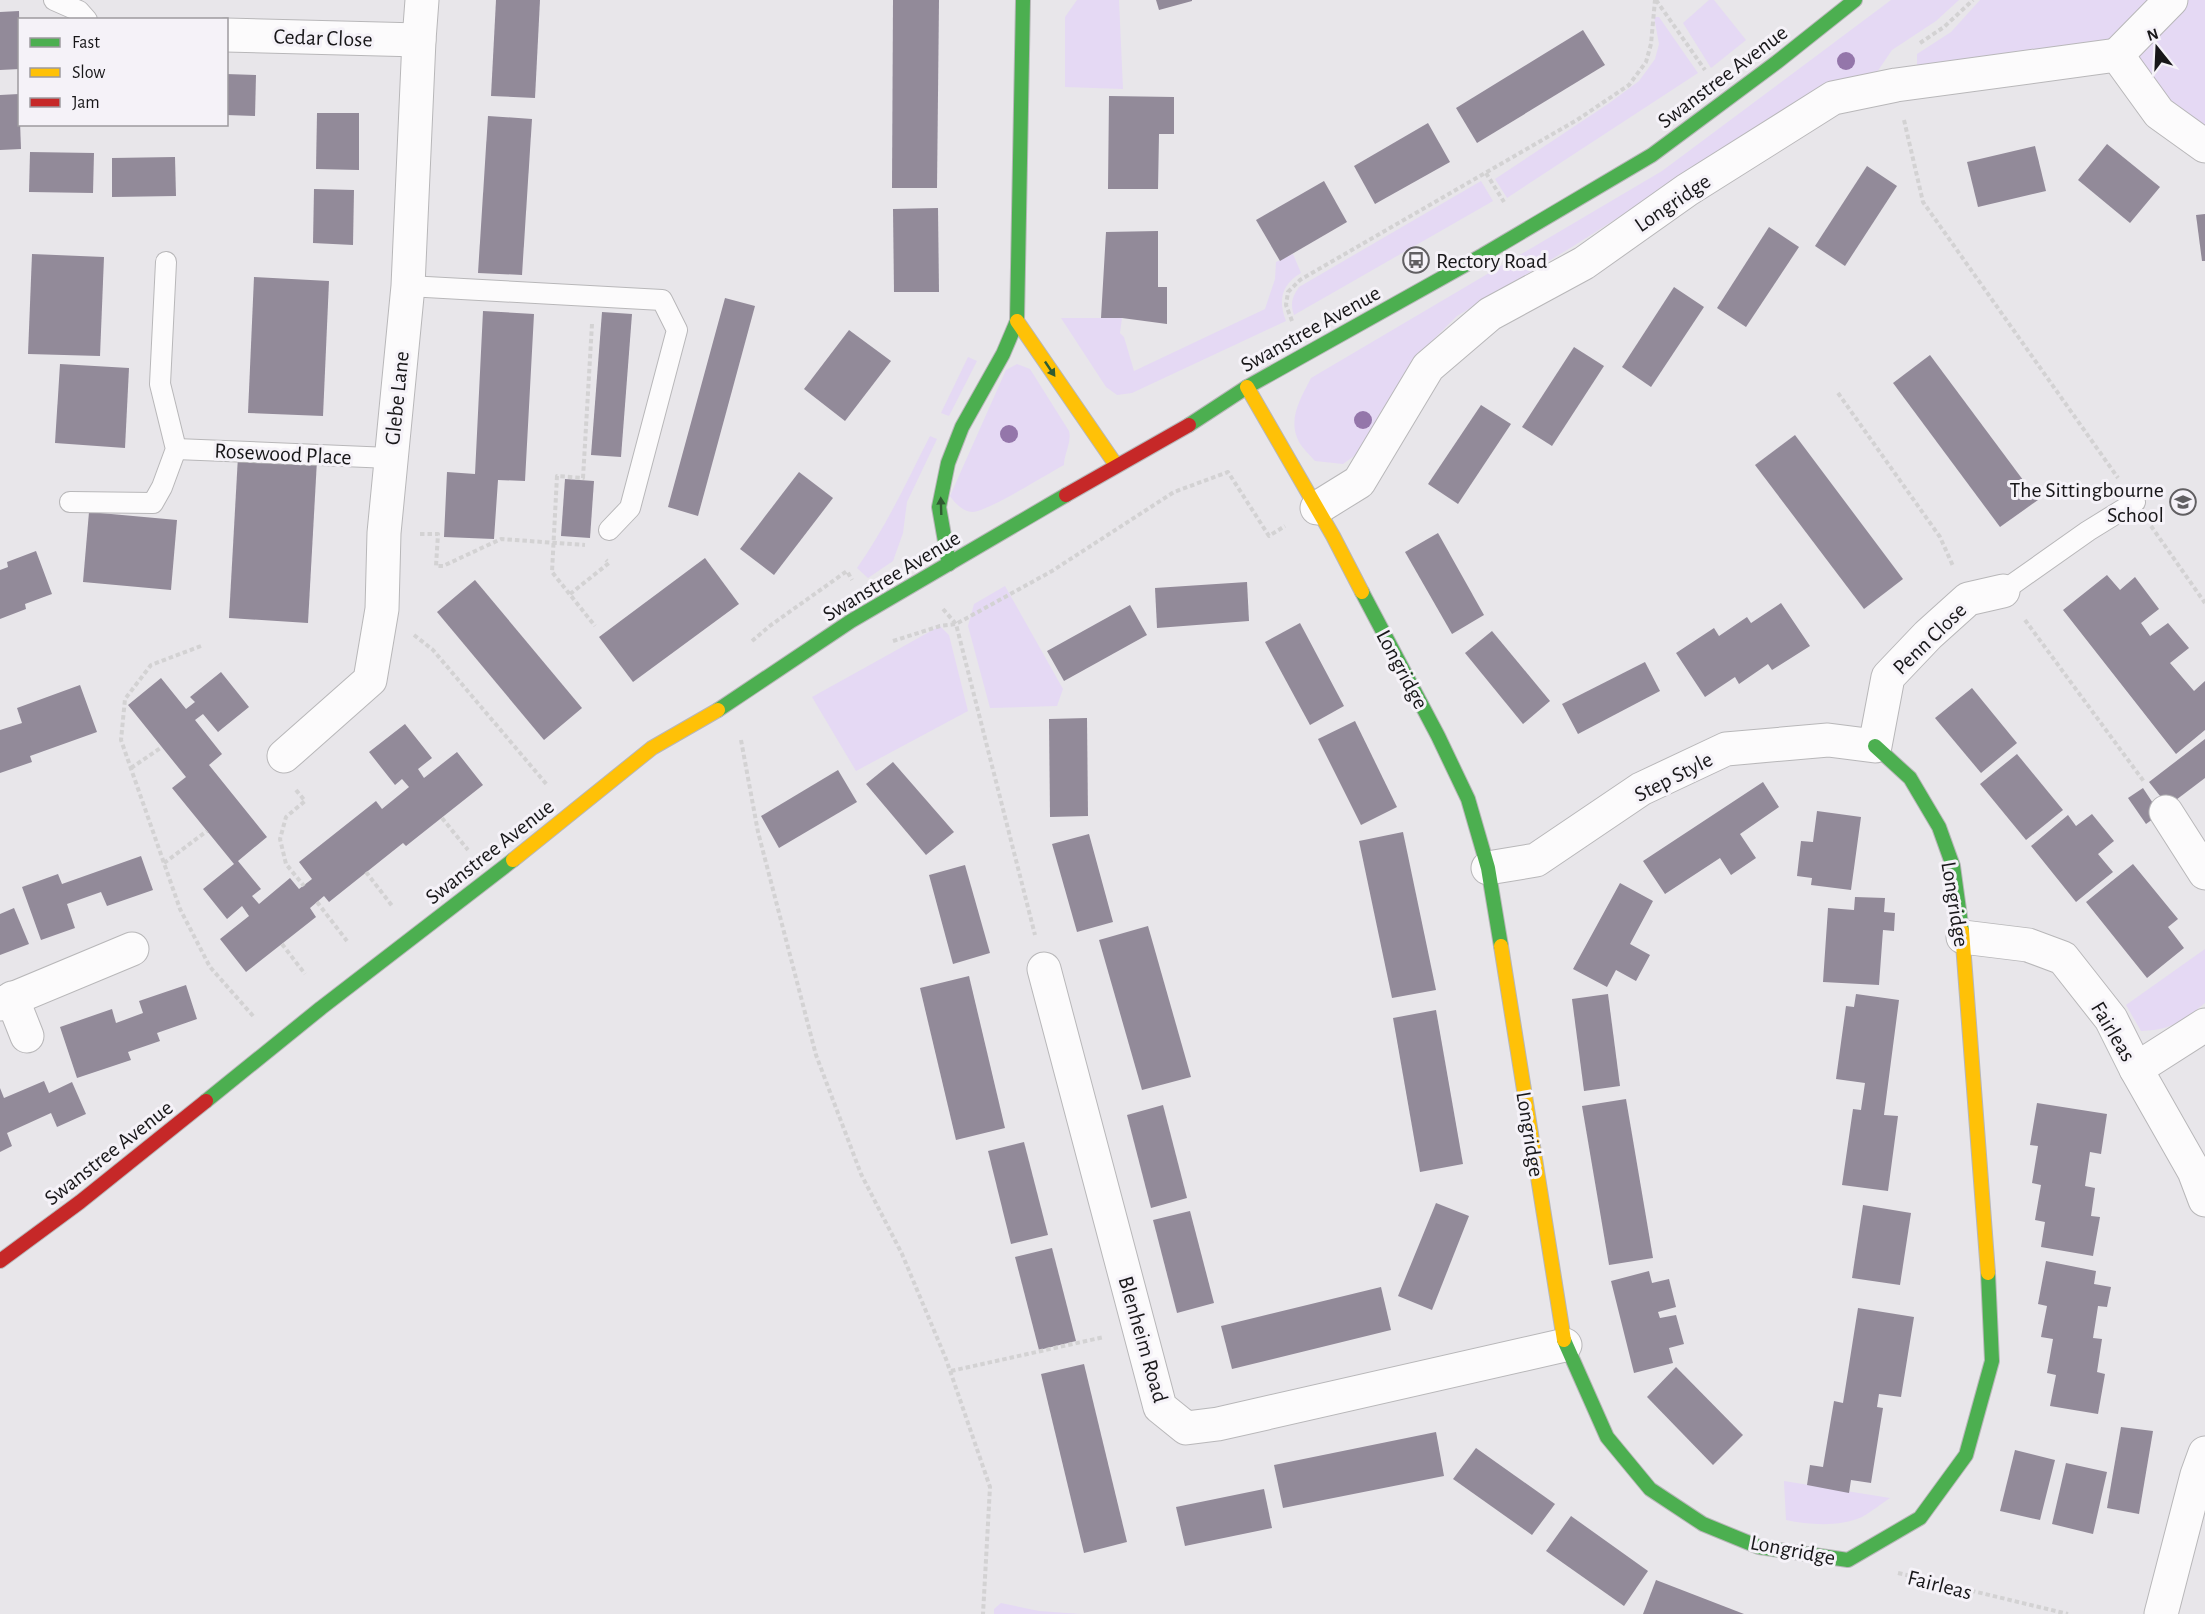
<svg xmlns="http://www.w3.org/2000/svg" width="2205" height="1614" viewBox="0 0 2205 1614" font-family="'Alegreya Sans',sans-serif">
	<rect width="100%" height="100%" fill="#e8e6ea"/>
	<g fill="#e5d9f4">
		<polygon points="1077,0 1119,0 1123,89 1065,87 1065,17"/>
		<polygon points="1709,0 1714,0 1746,40 1711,68 1683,23"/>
		<path d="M1891,0H1959L1936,21L1892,50L1873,78L1700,165L1572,247L1457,316L1417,356L1357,454L1343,464L1315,461C1310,455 1303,449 1299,442C1287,419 1301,398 1311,378L1662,171Z"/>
		<polygon points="1980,0 2205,0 2205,146 2117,41 2002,59 1917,65 1917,54 1951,32"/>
		<polygon points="1654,17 1659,17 1698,73 1507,198 1495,179 1608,104 1639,81 1655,59 1659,44"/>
		<path d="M1481,181L1493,201L1294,315C1290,304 1292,297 1299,287Z"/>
		<path d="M1293,254L1301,273C1281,285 1278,301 1286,321L1132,393L1117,395L1106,387L1061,318H1122L1120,333L1124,337L1134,371L1265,309L1275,279L1276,262Z"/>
		<polygon points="968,357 977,361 949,416 941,413"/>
		<path d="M1017,364L1030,369L1069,431C1072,442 1064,454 1064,465C1047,474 987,512 972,512C962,511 955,503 950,496L1006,370Z"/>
		<path d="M930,436L937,439L907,502L903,533L893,561L868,578L857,568C886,527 907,481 930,436Z"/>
		<polygon points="1005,586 1063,689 1057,706 990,708 968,626 974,604"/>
		<polygon points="940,626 949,635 968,711 856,771 812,697"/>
		<path d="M2205,949V1003C2183,1021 2171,1030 2141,1031L2126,1005Z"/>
		<path d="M1784,1481L1890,1498C1881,1504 1871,1512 1862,1517C1840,1527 1809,1525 1786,1520Z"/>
		<polygon points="1001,1603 1039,1611 1081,1614 994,1614 994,1609"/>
	</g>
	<g fill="#928a99">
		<polygon points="496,0 540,0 535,98 491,96"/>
		<polygon points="893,0 939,0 937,188 892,188"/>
		<polygon points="1156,0 1192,0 1192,1 1159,10"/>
		<polygon points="19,11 20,69 0,70 0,12"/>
		<polygon points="1583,30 1605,65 1477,143 1456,108"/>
		<polygon points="226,74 256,75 255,116 226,115"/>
		<polygon points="19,94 21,149 0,150 0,95"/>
		<polygon points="1109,96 1174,97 1174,134 1159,134 1158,189 1108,189"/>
		<polygon points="317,113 359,113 359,170 316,169"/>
		<polygon points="488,116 532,119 522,275 478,273"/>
		<polygon points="1428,123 1450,162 1375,204 1354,166"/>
		<polygon points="2107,144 2160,187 2130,223 2078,180"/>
		<polygon points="2035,146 2046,191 1978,207 1967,162"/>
		<polygon points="30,152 94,153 93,193 29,192"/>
		<polygon points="175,157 176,196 112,197 112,158"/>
		<polygon points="1867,166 1897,186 1845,266 1815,246"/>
		<polygon points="1324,181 1347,222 1280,261 1256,220"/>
		<polygon points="314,189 354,190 353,245 313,243"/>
		<polygon points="938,208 939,292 894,292 893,209"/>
		<polygon points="2205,214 2205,261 2202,261 2196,215"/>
		<polygon points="1769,227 1799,247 1746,327 1717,308"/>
		<polygon points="1158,231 1158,287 1167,287 1167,324 1122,318 1101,318 1106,232"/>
		<polygon points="32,254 104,257 100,356 28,354"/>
		<polygon points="254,277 329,281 323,416 248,413"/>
		<polygon points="1674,287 1704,307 1651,387 1622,367"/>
		<polygon points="725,298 755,306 698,516 668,507"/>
		<polygon points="483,311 534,314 525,481 498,480 494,539 444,537 447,472 475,474"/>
		<polygon points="602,312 632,314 621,457 591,455"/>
		<polygon points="849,330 891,361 845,421 804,389"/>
		<polygon points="1574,347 1604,366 1552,446 1522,427"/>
		<polygon points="1930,355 2038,500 2000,527 1893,383"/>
		<polygon points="60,364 129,368 125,448 55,443"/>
		<polygon points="1481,405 1511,424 1458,504 1428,484"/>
		<polygon points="1795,435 1903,579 1864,609 1755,465"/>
		<polygon points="238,456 317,460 308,623 229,618"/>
		<polygon points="799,472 833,498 774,575 740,549"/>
		<polygon points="565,479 594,481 590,538 561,536"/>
		<polygon points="89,512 177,520 171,590 83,582"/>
		<polygon points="1438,533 1484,615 1452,634 1405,552"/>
		<polygon points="36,551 52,594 25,604 26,609 0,619 0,570 8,567 7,562"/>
		<polygon points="705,558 739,604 633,682 599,637"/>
		<polygon points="2107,575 2120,590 2135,577 2159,609 2141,623 2150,636 2168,623 2189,648 2170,663 2194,691 2205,681 2205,730 2176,754 2063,610"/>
		<polygon points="475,580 582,708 544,740 437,612"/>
		<polygon points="1247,582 1249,621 1157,628 1155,588"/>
		<polygon points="1781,603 1810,646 1772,670 1768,664 1739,684 1735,677 1705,697 1676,653 1714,628 1719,636 1747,617 1751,623"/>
		<polygon points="1130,605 1147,635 1064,681 1047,651"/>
		<polygon points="1300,623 1344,706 1310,725 1265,642"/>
		<polygon points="1492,631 1550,701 1523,724 1465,653"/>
		<polygon points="1645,662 1660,691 1578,734 1562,704"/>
		<polygon points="221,672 249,707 218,732 203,714 195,720 222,754 209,765 267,837 238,861 261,889 252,896 259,904 290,878 299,889 312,879 299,862 376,801 382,809 409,787 402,779 395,785 369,752 405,724 432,758 418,769 424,778 457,752 483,785 406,846 403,843 329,902 324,896 310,908 316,917 246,972 220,939 249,916 242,906 227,919 203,889 234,864 172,788 186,777 128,705 161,678 186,709 195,702 190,697"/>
		<polygon points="80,685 97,732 30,756 32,762 0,773 0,730 22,723 17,708"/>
		<polygon points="1972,688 2017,743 1981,773 1935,718"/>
		<polygon points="1087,718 1088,816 1050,817 1049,719"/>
		<polygon points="1355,721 1397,807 1361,825 1318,739"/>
		<polygon points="2205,739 2205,778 2168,806 2149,782"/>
		<polygon points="2017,754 2063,810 2026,840 1980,784"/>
		<polygon points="893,762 954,832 926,855 866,784"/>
		<polygon points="838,770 857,802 779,848 761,816"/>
		<polygon points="1763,782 1779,807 1740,834 1756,858 1731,875 1720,858 1665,894 1643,861"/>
		<polygon points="2143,788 2160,814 2146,824 2128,798"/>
		<polygon points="1817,811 1861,817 1851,890 1811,885 1812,878 1797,876 1801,841 1813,842"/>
		<polygon points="2092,814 2114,841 2098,854 2113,872 2076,902 2031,846 2068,815 2076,826"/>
		<polygon points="1403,832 1436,990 1392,998 1359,841"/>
		<polygon points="1089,834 1113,922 1077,932 1052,844"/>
		<polygon points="141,856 153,890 107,906 101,892 67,904 75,928 41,940 22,887 58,874 62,884"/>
		<polygon points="2133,864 2178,919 2168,927 2184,948 2147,978 2086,902"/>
		<polygon points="965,865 990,953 953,964 929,875"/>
		<polygon points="1620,883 1653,901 1630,944 1650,955 1636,981 1616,970 1607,987 1573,969"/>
		<polygon points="1855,897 1885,898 1884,912 1895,913 1894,931 1883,930 1879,985 1823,982 1828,908 1854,910"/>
		<polygon points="14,908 29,944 0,955 0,914"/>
		<polygon points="1148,926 1191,1077 1142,1090 1099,940"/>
		<polygon points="969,976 1005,1128 956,1140 920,988"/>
		<polygon points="186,985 197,1019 157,1033 160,1041 128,1052 131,1060 77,1078 60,1027 112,1009 116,1023 143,1013 139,1001"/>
		<polygon points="1608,994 1620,1086 1584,1091 1572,999"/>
		<polygon points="1856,994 1899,1000 1884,1115 1898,1116 1888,1191 1842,1185 1853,1109 1861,1110 1865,1083 1836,1079 1846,1006 1854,1007"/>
		<polygon points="1436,1010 1463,1164 1420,1172 1393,1018"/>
		<polygon points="44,1081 49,1093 72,1082 86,1114 57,1127 51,1113 7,1133 12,1146 0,1152 0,1088 4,1098"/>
		<polygon points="1626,1099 1653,1258 1609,1265 1582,1106"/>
		<polygon points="2037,1103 2107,1114 2101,1154 2090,1152 2085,1186 2095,1188 2091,1216 2100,1217 2093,1256 2041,1247 2045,1222 2035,1220 2041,1185 2032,1183 2038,1146 2030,1145"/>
		<polygon points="1163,1105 1187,1198 1151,1208 1127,1115"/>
		<polygon points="1024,1142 1048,1235 1011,1244 988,1151"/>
		<polygon points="1436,1203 1469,1216 1432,1310 1398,1296"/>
		<polygon points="1863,1205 1911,1213 1900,1285 1852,1278"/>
		<polygon points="1190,1211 1214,1303 1177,1313 1153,1220"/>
		<polygon points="1052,1248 1076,1341 1039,1350 1015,1257"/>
		<polygon points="2046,1261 2096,1271 2094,1284 2111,1287 2107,1307 2098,1306 2093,1338 2102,1339 2097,1372 2105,1374 2098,1414 2050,1406 2056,1375 2047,1373 2053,1339 2041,1337 2047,1306 2038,1304"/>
		<polygon points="1649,1271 1652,1283 1669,1279 1676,1307 1658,1312 1660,1318 1676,1315 1684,1344 1669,1348 1673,1363 1634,1373 1611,1281"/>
		<polygon points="1381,1287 1391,1330 1232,1369 1221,1326"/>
		<polygon points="1858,1308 1914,1317 1901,1397 1879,1394 1877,1407 1883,1408 1871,1483 1851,1480 1849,1493 1807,1485 1810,1465 1823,1467 1834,1401 1843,1403"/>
		<polygon points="1084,1364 1127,1542 1084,1553 1041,1374"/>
		<polygon points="1676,1367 1743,1435 1713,1465 1647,1397"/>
		<polygon points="2121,1427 2153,1431 2139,1514 2107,1508"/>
		<polygon points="1436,1432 1444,1476 1283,1508 1274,1465"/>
		<polygon points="1476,1448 1555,1504 1532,1535 1453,1479"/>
		<polygon points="2015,1450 2055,1460 2040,1520 2000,1511"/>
		<polygon points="2066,1463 2107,1472 2093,1534 2052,1524"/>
		<polygon points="1264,1489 1272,1528 1185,1546 1176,1507"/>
		<polygon points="1571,1516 1648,1571 1624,1606 1546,1551"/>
		<polygon points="1656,1580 1744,1614 1643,1614"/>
	</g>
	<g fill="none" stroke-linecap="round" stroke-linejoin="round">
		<g stroke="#b8b7b9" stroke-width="22">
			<g id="lane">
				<polyline points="54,0 79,11 87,20"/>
				<polyline points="408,286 662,300 677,330 630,508 609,530"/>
				<polyline points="176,449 390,458"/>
				<polyline points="70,502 153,503 162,487 176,449 160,384 166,262"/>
				<polyline points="2003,591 2088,531 2135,502"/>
			</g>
		</g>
		<g stroke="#b8b7b9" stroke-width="35">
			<g id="street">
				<polyline points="226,35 419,40"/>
				<polyline points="2117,55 2171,0"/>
				<polyline points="1317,508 1359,482 1428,367 1490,314 1584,263 1687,190 1833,98 1896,85 2117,55 2159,113 2205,146"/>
				<polyline points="284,756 370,680 382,609 384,533 408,286 419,40 422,0"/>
				<polyline points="2166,812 2205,873"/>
				<polyline points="1488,868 1536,860 1641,789 1726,749 1828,740 1875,746 1888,677 1928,635 1968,599 2003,591"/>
				<polyline points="1963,937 2028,945 2063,958 2111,1019 2136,1069 2194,1171 2205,1200"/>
				<polyline points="1044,969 1160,1407 1186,1428 1218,1424 1565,1345"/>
				<polyline points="12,998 27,1036"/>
				<polyline points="0,1004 132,949"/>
				<polyline points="2136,1069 2205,1025"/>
				<polyline points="2161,1614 2197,1475 2205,1453"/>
			</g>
		</g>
		<g stroke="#b8b7b9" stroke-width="16">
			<g id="fast">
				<polyline points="1189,425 1247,387 1483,255 1652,155 1777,62 1855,0"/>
				<polyline points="949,564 939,507 948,463 962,427 1003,354 1017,321 1023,0"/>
				<polyline points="1362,592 1438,736 1468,799 1488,868 1501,946"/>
				<polyline points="718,710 851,621 1066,495"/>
				<polyline points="1875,746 1910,778 1939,827 1953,866 1962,931"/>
				<polyline points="206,1101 321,1008 513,860"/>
				<polyline points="1564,1340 1607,1437 1650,1489 1703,1524 1759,1547 1848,1560 1920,1518 1966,1455 1992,1361 1988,1273"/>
			</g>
		</g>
		<g stroke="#b8b7b9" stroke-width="16">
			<g id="slow">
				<polyline points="1017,321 1116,465"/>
				<polyline points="1247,387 1333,536 1362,592"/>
				<polyline points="513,860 652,748 718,710"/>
				<polyline points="1962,931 1988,1273"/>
				<polyline points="1501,946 1564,1340"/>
			</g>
		</g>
		<g stroke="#b8b7b9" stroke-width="16">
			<g id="jam">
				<polyline points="1066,495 1189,425"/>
				<polyline points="0,1261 80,1202 206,1101"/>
			</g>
		</g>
		<g stroke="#d3d2d3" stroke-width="4" stroke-dasharray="4.5 3" stroke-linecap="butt">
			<polyline points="1656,0 1705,70"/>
			<polyline points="1920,43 1944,27 1973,0"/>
			<polyline points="1904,120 1923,202 2118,478"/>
			<polyline points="1486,173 1504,202"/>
			<polyline points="1292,321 1286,305 1288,292 1300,280 1577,120 1629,85 1646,62 1651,44 1655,0"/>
			<polyline points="592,324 583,478 557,476 552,572 595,626"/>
			<polyline points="1838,393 1940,537 1953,566"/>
			<polyline points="2151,526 2205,603"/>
			<polyline points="420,534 438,534 436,566 443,566 501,539 585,545"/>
			<polyline points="570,594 609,563 606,560"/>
			<polyline points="943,609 956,624 1035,935"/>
			<polyline points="2025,620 2145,783"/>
			<polyline points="414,635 433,650 548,786"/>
			<polyline points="752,641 771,625 847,571 852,580"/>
			<polyline points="893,641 940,626 956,624 1052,571 1174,492 1228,472 1269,536 1285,526"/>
			<polyline points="201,646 151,665 125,699 121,740 180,909 210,967 254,1017"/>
			<polyline points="741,740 758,832 816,1055 861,1174 902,1254 946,1359 990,1487 983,1614"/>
			<polyline points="131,768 162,747"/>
			<polyline points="296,790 305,801 286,817 280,839 286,864 304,886"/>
			<polyline points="442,818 468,850"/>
			<polyline points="164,863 207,831"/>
			<polyline points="366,872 393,907"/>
			<polyline points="317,902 347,941"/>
			<polyline points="282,944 305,974"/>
			<polyline points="951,1371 1104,1337"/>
			<polyline points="1898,1573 2068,1614"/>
		</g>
		<use href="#lane" stroke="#fcfbfc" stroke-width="20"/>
		<use href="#street" stroke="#fcfbfc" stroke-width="33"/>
		<use href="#fast" stroke="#4caf50" stroke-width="14"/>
		<use href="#slow" stroke="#ffc107" stroke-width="14"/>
		<use href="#jam" stroke="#c62828" stroke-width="14"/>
	</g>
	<g fill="#9476aa">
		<circle cx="1846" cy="61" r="9"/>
		<circle cx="1363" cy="420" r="9"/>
		<circle cx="1009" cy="434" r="9"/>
	</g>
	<defs><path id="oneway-solid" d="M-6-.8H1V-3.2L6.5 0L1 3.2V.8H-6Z" transform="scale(1.5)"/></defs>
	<g fill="#2f5b32">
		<use href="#oneway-solid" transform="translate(1050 369) rotate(56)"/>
		<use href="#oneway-solid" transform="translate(941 506) rotate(-92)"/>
	</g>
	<defs>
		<g id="bus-ring" transform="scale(1.35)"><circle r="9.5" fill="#f5f2f8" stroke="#615f62" stroke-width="1.5"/><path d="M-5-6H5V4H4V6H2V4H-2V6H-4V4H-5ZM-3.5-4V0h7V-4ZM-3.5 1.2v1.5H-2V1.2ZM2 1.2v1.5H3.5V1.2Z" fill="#615f62"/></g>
		<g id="school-ring" transform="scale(1.35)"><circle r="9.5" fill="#f5f2f8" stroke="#615f62" stroke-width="1.5"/><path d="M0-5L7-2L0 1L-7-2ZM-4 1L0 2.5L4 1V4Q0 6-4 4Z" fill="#615f62"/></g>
	</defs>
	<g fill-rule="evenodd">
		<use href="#bus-ring" x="1416" y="260"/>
		<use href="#school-ring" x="2183" y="502"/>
	</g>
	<g text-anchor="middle" stroke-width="6" stroke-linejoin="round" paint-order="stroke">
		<g font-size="22" fill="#181719" stroke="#f5f2f8">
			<text transform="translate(323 37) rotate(2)" y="8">Cedar Close</text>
			<text transform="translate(1722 76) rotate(-37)" y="8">Swanstree Avenue</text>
			<text transform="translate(1672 202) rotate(-34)" y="8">Longridge</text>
			<text transform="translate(1310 328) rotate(-29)" y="8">Swanstree Avenue</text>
			<text transform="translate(396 398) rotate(-84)" y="8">Glebe Lane</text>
			<text transform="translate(283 453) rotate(3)" y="8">Rosewood Place</text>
			<text transform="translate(891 575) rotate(-31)" y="8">Swanstree Avenue</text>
			<text transform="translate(1929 638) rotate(-44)" y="8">Penn Close</text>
			<text transform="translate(1403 669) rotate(62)" y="8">Longridge</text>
			<text transform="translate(1673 776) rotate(-27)" y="8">Step Style</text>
			<text transform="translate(489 851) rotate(-38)" y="8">Swanstree Avenue</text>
			<text transform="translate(1956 904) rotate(81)" y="8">Longridge</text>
			<text transform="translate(2114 1031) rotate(59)" y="8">Fairleas</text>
			<text transform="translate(1531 1134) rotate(81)" y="8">Longridge</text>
			<text transform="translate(108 1152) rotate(-38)" y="8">Swanstree Avenue</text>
			<text transform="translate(1144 1339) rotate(74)" y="8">Blenheim Road</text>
			<text transform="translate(1793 1549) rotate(11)" y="8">Longridge</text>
			<text transform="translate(1940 1584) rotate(14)" y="8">Fairleas</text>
		</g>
		<g font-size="22" fill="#181719" stroke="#f5f2f8" text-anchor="start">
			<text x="1436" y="268">Rectory Road</text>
			<text x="2164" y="497" text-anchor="end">The Sittingbourne<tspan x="2164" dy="25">School</tspan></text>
		</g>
	</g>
	<rect x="18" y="18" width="210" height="108" fill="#f5f2f8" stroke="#9d9a9f" stroke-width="1.5"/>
	<rect x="30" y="38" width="30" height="9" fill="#4caf50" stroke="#9d9a9f" stroke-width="1.5"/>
	<text x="72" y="48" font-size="18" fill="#181719">Fast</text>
	<rect x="30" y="68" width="30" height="9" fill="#ffc107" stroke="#9d9a9f" stroke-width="1.5"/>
	<text x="72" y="78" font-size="18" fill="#181719">Slow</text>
	<rect x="30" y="98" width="30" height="9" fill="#c62828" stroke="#9d9a9f" stroke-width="1.5"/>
	<text x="72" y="108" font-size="18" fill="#181719">Jam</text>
	<g transform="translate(2157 48) rotate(342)" stroke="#f5f2f8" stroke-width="4.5" paint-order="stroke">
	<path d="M0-4.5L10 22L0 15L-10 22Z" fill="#181719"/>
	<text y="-9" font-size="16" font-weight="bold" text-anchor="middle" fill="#181719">N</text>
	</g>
</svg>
